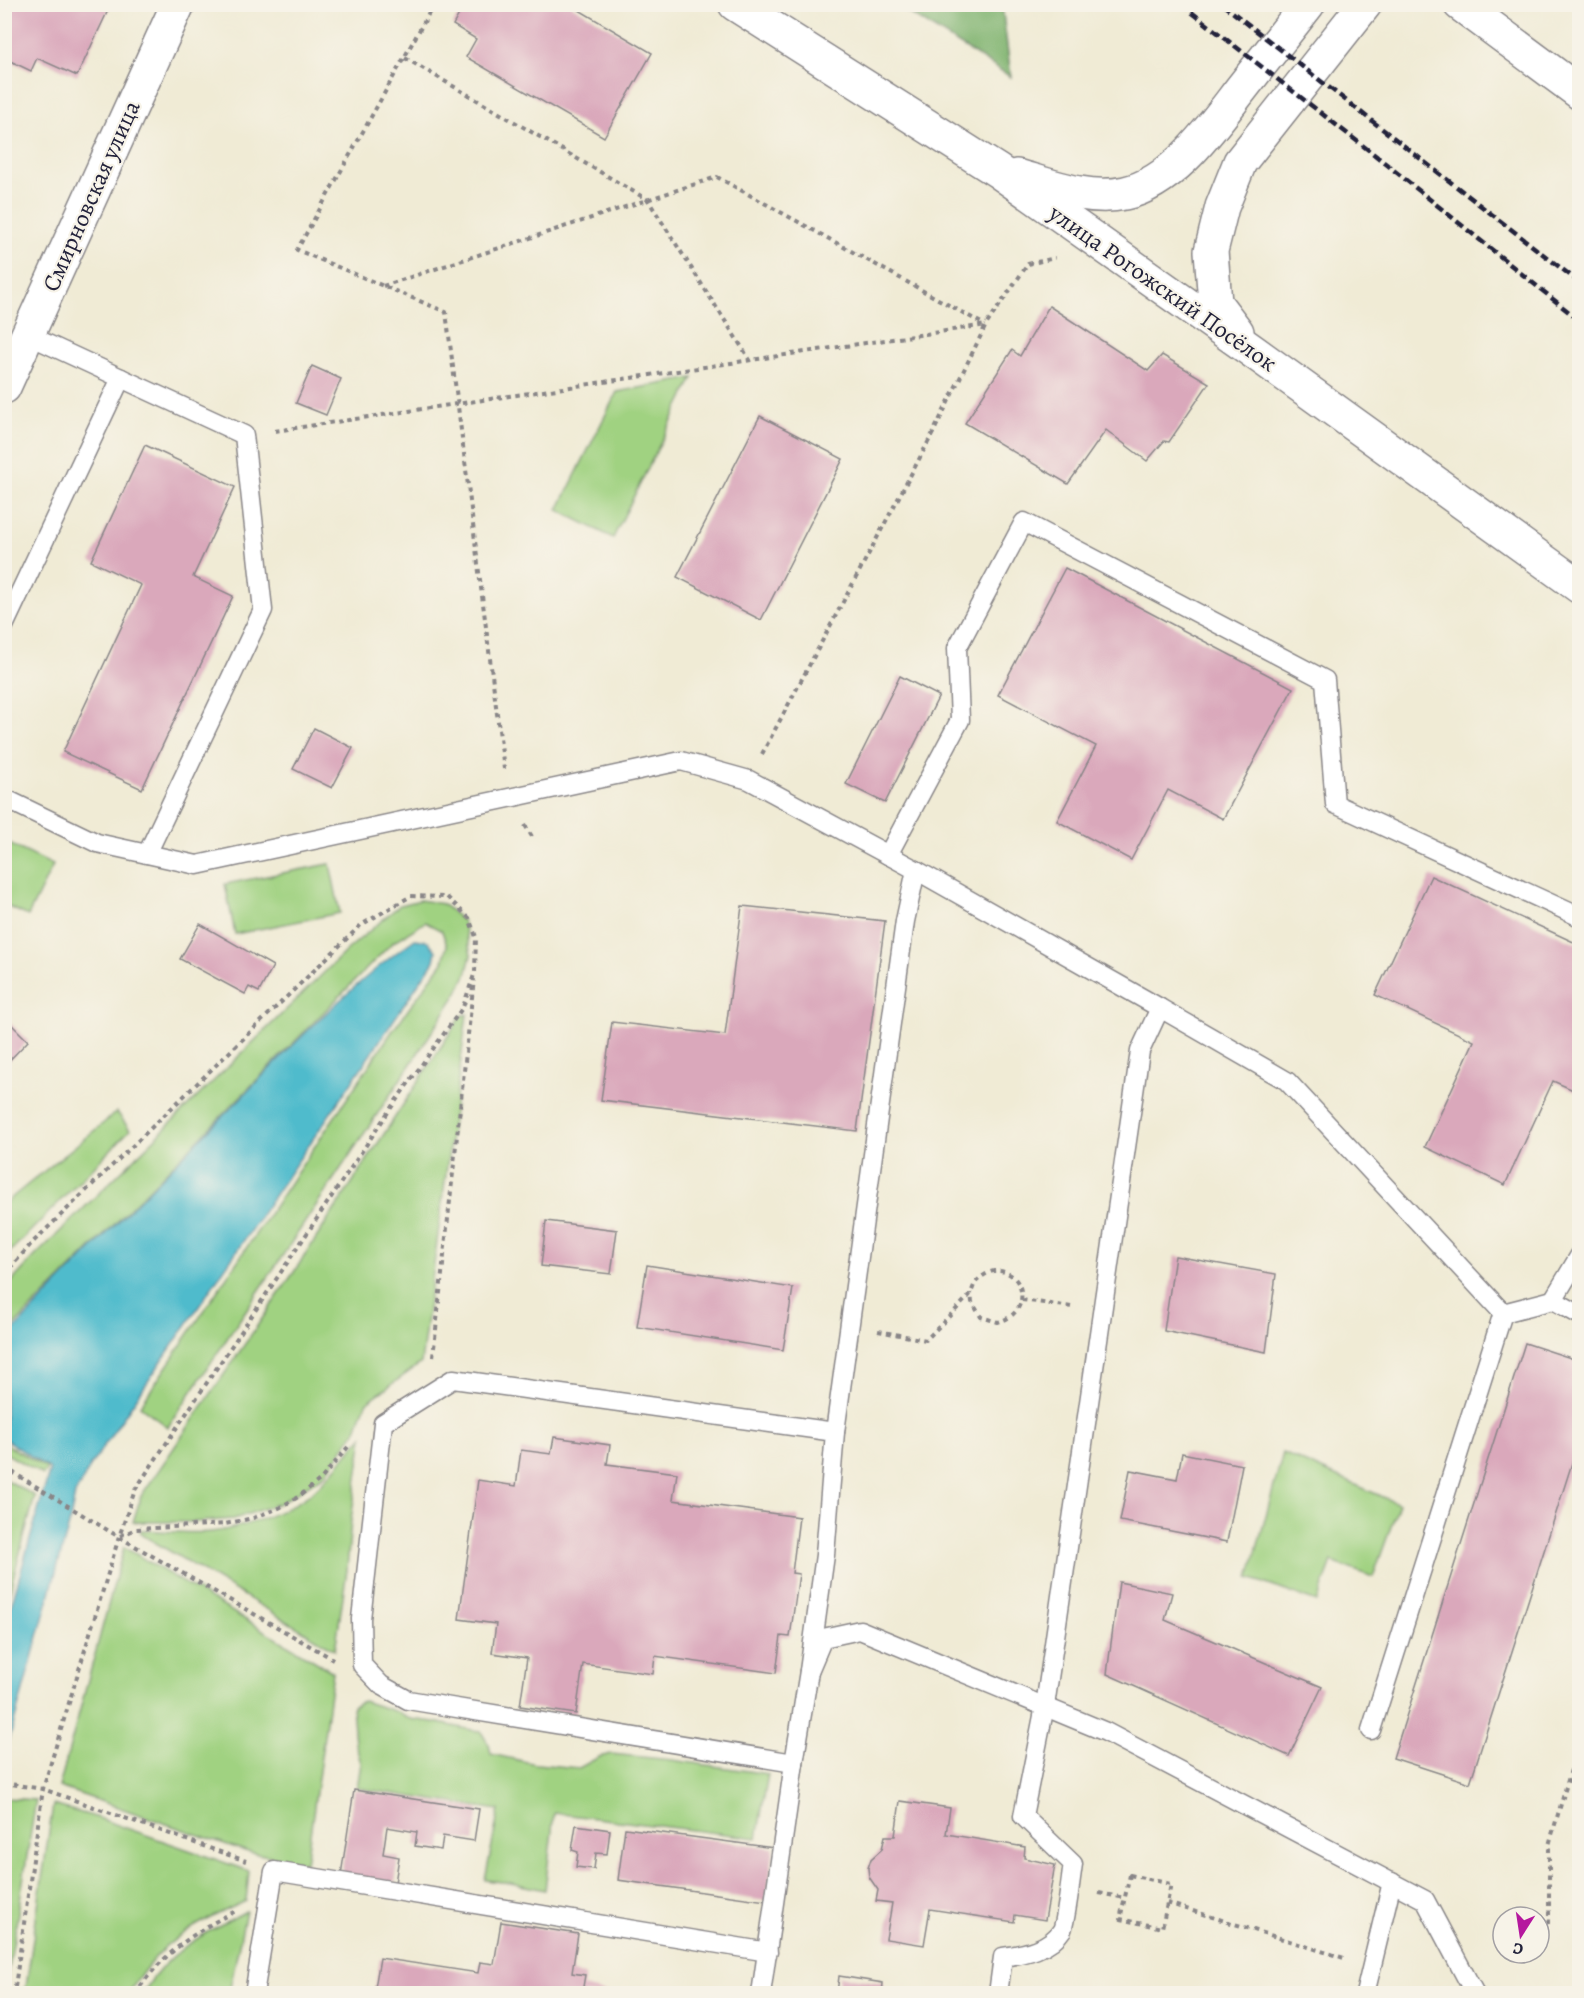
<svg xmlns="http://www.w3.org/2000/svg" width="1584" height="1998" viewBox="0 0 1584 1998" font-family="Alegreya,serif">
	<rect width="100%" height="100%" fill="#f7f3e8"/>
	<filter id="ink" filterUnits="userSpaceOnUse"><feTurbulence type="fractalNoise" baseFrequency=".0167" numOctaves="2"/><feDisplacementMap in="SourceGraphic" scale="12" xChannelSelector="R" yChannelSelector="G"/><feConvolveMatrix kernelMatrix="1 2 1 2 8 2 1 2 1" color-interpolation-filters="sRGB"/></filter>
	<filter id="wash" filterUnits="userSpaceOnUse"><feTurbulence type="fractalNoise" baseFrequency=".008" numOctaves="4" result="noise"/><feDisplacementMap in="SourceGraphic" scale="24" xChannelSelector="R" yChannelSelector="G"/><feGaussianBlur stdDeviation="1.35" result="paint"/><feColorMatrix in="noise" values="0 0 0 0 0 0 0 0 0 0 0 0 0 0 0 0 0 1.4 0 .05"/><feComposite in="paint" operator="in"/></filter>
	<g filter="url(#wash)">
		<rect width="100%" height="100%" fill="#f0ebd5"/>
		<g fill="#a0d281" stroke="#617a5e" stroke-width="1.5">
			<polygon points="693,378 613,538 558,510 617,392"/>
			<polygon points="5,842 53,865 28,916 5,905"/>
			<polygon points="330,864 340,913 235,934 225,884"/>
			<polygon points="420,900 443,904 463,921 471,955 466,975 458,992 416,1056 168,1427 140,1406 391,1033 443,962 447,946 442,931 425,922 392,943 5,1335 5,1289 35,1256 347,950 400,905"/>
			<polygon points="467,1014 421,1363 366,1403 356,1430 325,1475 280,1503 234,1519 196,1522 133,1522 141,1496 294,1272 461,1016"/>
			<polygon points="117,1112 130,1130 5,1257 5,1203"/>
			<path d="M363,1436L351,1520L347,1570L335,1650L139,1533L141,1530C165,1531 188,1534 211,1532C240,1529 287,1512 310,1494C330,1478 345,1455 363,1436Z"/>
			<polygon points="4,1443 47,1468 43,1475 5,1453"/>
			<polygon points="1283,1453 1399,1504 1373,1577 1332,1562 1317,1602 1249,1578"/>
			<polygon points="5,1479 35,1496 5,1609"/>
			<polygon points="124,1547 333,1672 306,1863 248,1852 59,1787"/>
			<polygon points="363,1701 397,1712 410,1719 434,1722 481,1732 489,1745 491,1754 536,1764 579,1768 599,1757 611,1754 672,1760 768,1774 757,1838 554,1813 545,1890 511,1883 485,1880 499,1810 357,1788 361,1763 355,1743 352,1706"/>
			<polygon points="4,1798 36,1800 5,1994 4,1993"/>
			<path d="M53,1805L92,1816L249,1871L246,1901C211,1917 172,1934 148,1966C141,1974 135,1984 129,1993H25Z"/>
			<path d="M246,1911L229,1993H143C169,1950 203,1934 246,1911Z"/>
		</g>
		<polygon fill="#80b46f" stroke="#516b55" stroke-width="1.5" points="896,5 1002,5 1011,77"/>
		<path fill="#50bbcc" stroke="#396e84" stroke-width="1.5" d="M415,939L428,941L436,951L434,961L91,1465L75,1494L69,1525L5,1755V1627L50,1469L5,1439V1344L11,1333C85,1254 161,1178 237,1102C293,1045 350,985 415,939Z"/>
		<g id="blocks">
			<g fill="#daa8bb">
				<polygon points="4,4 111,4 77,76 37,58 31,71 4,58"/>
				<polygon points="465,4 569,4 652,53 604,137 466,57 476,39 453,25"/>
				<polygon points="1049,306 1148,371 1162,355 1209,383 1169,442 1164,441 1147,461 1106,430 1068,484 965,423 1012,350 1020,356"/>
				<polygon points="312,366 341,379 326,415 296,403"/>
				<polygon points="760,416 843,459 761,620 677,577"/>
				<polygon points="145,445 235,487 193,577 233,596 142,789 63,752 141,585 91,561"/>
				<polygon points="1065,568 1293,688 1223,819 1168,790 1131,860 1057,821 1096,746 998,695"/>
				<polygon points="900,676 939,696 885,803 846,784"/>
				<polygon points="314,728 353,748 332,788 293,769"/>
				<polygon points="1431,876 1580,945 1580,1093 1553,1081 1505,1185 1425,1147 1474,1041 1375,995"/>
				<polygon points="742,906 885,921 857,1131 601,1100 612,1022 725,1035"/>
				<polygon points="200,924 273,966 259,992 249,987 245,994 180,959"/>
				<polygon points="5,1018 28,1041 5,1065"/>
				<polygon points="546,1221 617,1230 611,1274 541,1266"/>
				<polygon points="1175,1256 1276,1274 1266,1352 1164,1331"/>
				<polygon points="647,1265 793,1288 783,1350 637,1327"/>
				<polygon points="1525,1343 1580,1361 1580,1438 1470,1783 1393,1758"/>
				<polygon points="554,1437 610,1445 607,1464 677,1473 673,1500 799,1517 792,1573 799,1574 790,1637 781,1636 776,1673 655,1656 653,1674 583,1664 576,1714 520,1706 527,1658 492,1653 496,1624 459,1619 478,1480 516,1486 521,1450 551,1454"/>
				<polygon points="1182,1453 1242,1465 1227,1542 1120,1521 1130,1470 1177,1479"/>
				<polygon points="1119,1582 1172,1593 1165,1620 1322,1687 1289,1756 1107,1674"/>
				<polygon points="354,1790 479,1809 474,1841 443,1836 441,1850 415,1846 417,1832 387,1827 383,1854 399,1857 395,1883 341,1875"/>
				<polygon points="900,1801 950,1808 946,1834 1025,1847 1024,1858 1055,1865 1045,1920 1015,1915 1014,1922 930,1909 924,1945 886,1939 892,1903 876,1901 878,1890 869,1877 868,1868 871,1859 882,1849 885,1836 895,1836"/>
				<polygon points="576,1825 610,1830 607,1854 596,1853 594,1869 576,1867 578,1852 572,1850"/>
				<polygon points="625,1828 774,1848 766,1901 618,1880"/>
				<polygon points="501,1922 578,1934 572,1973 585,1975 583,1987 613,1994 374,1994 380,1958 478,1973 480,1962 494,1964"/>
				<polygon points="839,1976 883,1983 882,1994 837,1994"/>
			</g>
		</g>
	</g>
	<g filter="url(#ink)">
		<use href="#blocks" fill-opacity="0" stroke="#898688" stroke-width="1.5"/>
		<g fill="none" stroke-linecap="round" stroke-linejoin="round">
			<g stroke="#898688" stroke-width="21">
				<g id="lane">
					<polyline points="28,335 244,435 263,610 147,854"/>
					<polyline points="4,626 121,378"/>
					<path d="M4,798L97,843L197,865L681,761L749,780L916,870L1160,1008L1140,1051L1045,1706L1023,1816L1073,1864C1071,1876 1066,1922 1062,1930C1050,1949 1024,1954 1003,1957L998,1994"/>
					<polyline points="888,855 960,720 957,648 1024,522 1325,680 1335,804 1580,917"/>
					<polyline points="1160,1008 1287,1081 1503,1313"/>
					<polyline points="1553,1300 1580,1255"/>
					<polyline points="835,1432 905,921 916,870"/>
					<polyline points="1371,1730 1503,1313 1553,1300 1580,1315"/>
					<polyline points="794,1763 408,1700 381,1685 362,1665 361,1619 383,1423 453,1379 835,1432 825,1555 809,1671"/>
					<polyline points="254,1994 274,1871 768,1952"/>
					<polyline points="761,1994 794,1763 809,1671 823,1638 860,1630 1106,1732 1425,1900 1475,1994"/>
					<polyline points="1365,1994 1392,1882"/>
				</g>
			</g>
			<g stroke="#898688" stroke-width="36">
				<g id="secondary">
					<polyline points="735,4 998,171 1251,350 1580,587"/>
					<path d="M1017,176C1052,186 1089,201 1125,193C1176,182 1215,122 1245,84C1266,57 1287,31 1308,4"/>
					<polyline points="1237,332 1215,303 1211,251 1222,207 1240,162 1365,4"/>
					<polyline points="4,387 178,4"/>
				</g>
			</g>
			<g stroke="#898688" stroke-width="36">
				<polyline id="primary" points="1460,4 1580,93"/>
			</g>
			<g stroke="#898688" stroke-width="4" stroke-dasharray="4.5 4.5" stroke-linecap="butt">
				<polyline points="434,4 297,250 446,312 504,769"/>
				<polyline points="405,58 648,200 750,360"/>
				<polyline points="383,286 717,177 985,325"/>
				<polyline points="275,431 986,325"/>
				<polyline points="762,754 933,433 986,325 1028,264 1055,258"/>
				<polyline points="525,825 534,840"/>
				<polyline points="4,1275 32,1243 361,925 411,896 447,897 469,918 476,937 475,972 463,1007 395,1102 135,1490 119,1537 43,1789 14,1994"/>
				<polyline points="1022,1300 1072,1307"/>
				<path d="M878,1331L926,1340C940,1325 955,1311 969,1296C973,1291 973,1284 978,1280C982,1276 988,1272 994,1271C1024,1268 1035,1312 998,1322L981,1317L972,1302L971,1293"/>
				<polyline points="433,1357 474,979"/>
				<polyline points="4,1467 119,1537 333,1659"/>
				<polyline points="120,1536 136,1529 225,1524 253,1518 279,1508 298,1497 321,1479 348,1447"/>
				<polyline points="4,1783 43,1789 246,1861"/>
				<polygon points="1130,1875 1171,1884 1162,1928 1120,1919"/>
				<polyline points="1099,1893 1125,1898"/>
				<polyline points="1167,1903 1344,1958"/>
				<polyline points="1549,1924 1549,1845 1580,1739"/>
				<path d="M135,1994C161,1955 196,1930 238,1910"/>
			</g>
			<use href="#lane" stroke="#fff" stroke-width="18"/>
			<use href="#secondary" stroke="#fff" stroke-width="33"/>
			<use href="#primary" stroke="#fff" stroke-width="33"/>
			<g stroke="#22223b" stroke-width="4.5" stroke-dasharray="9 4.5" stroke-linecap="butt">
				<polyline points="1181,4 1380,159 1580,321"/>
				<polyline points="1222,4 1580,283"/>
			</g>
		</g>
	</g>
	<g text-anchor="middle" stroke-width="4.5" stroke-linejoin="round" paint-order="stroke">
		<g font-size="24" fill="#22223b" stroke="#f7f3e8">
			<text transform="translate(91 196) rotate(-66)" y="8">Смирновская улица</text>
			<text transform="translate(1163 288) rotate(35)" y="8">улица Рогожский Посёлок</text>
		</g>
	</g>
	<rect width="1584" height="1998" fill="none" stroke="#f7f3e8" stroke-width="24"/>
	<g transform="translate(1521 1935) rotate(192)"><circle r="28" fill="#f7f3e8" stroke="#a29fa3" stroke-width="1.5"/>
	<path d="M0-4.5L10 22L0 15L-10 22Z" fill="#b5179e"/>
	<text y="-9" font-size="16" font-weight="bold" text-anchor="middle" fill="#22223b">С</text>
	</g>
</svg>
